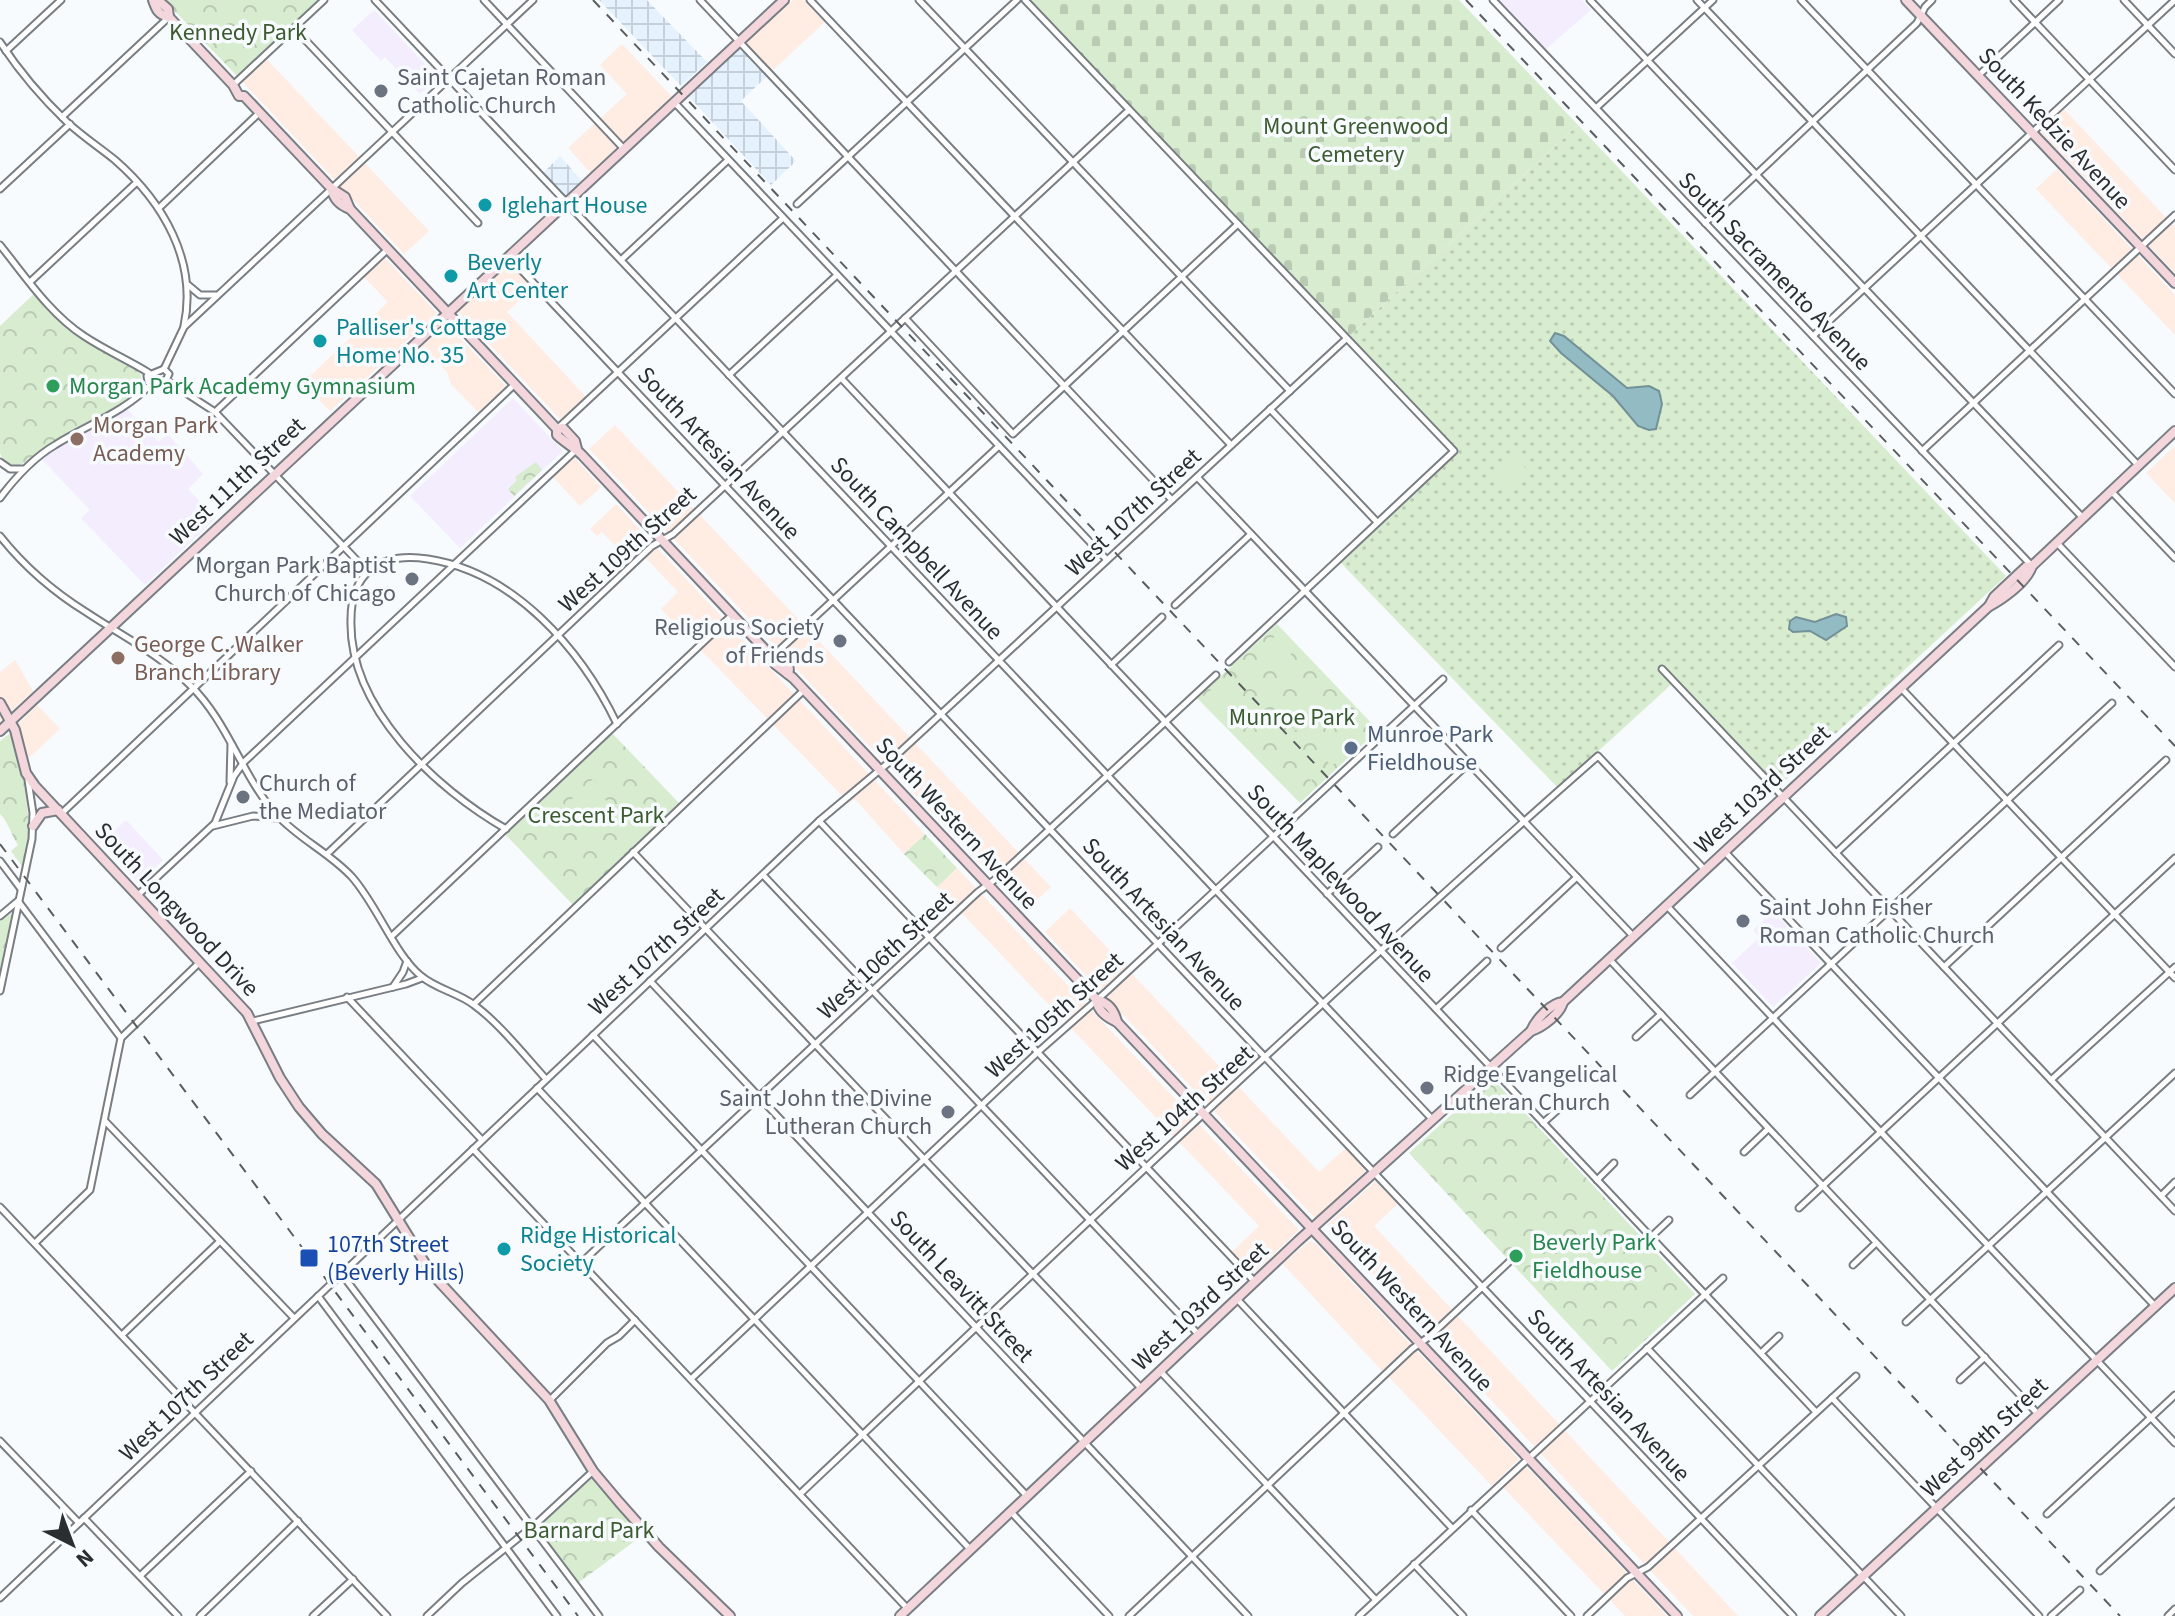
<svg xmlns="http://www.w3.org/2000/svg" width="2175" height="1616" viewBox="0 0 2175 1616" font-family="'Source Sans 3',sans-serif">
	<defs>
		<pattern id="industrial-grid" width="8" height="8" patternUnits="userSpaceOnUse" patternTransform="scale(2)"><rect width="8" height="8" fill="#e5f2fe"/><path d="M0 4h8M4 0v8" fill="none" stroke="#c5d0da"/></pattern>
		<pattern id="grass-dots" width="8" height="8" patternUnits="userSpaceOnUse" patternTransform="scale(2)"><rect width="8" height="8" fill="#d8ecd0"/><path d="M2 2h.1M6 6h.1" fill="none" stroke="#bacbb3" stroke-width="1.8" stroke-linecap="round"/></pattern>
		<pattern id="forest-crowns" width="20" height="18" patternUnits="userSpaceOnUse" patternTransform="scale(2)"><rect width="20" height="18" fill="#d8ecd0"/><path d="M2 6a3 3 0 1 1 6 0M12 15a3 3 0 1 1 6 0" fill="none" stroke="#bacbb3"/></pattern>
		<pattern id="cemetery-stones" width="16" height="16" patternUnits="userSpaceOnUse" patternTransform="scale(2)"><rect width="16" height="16" fill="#d8ecd0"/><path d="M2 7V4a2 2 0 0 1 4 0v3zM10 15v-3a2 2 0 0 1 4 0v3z" fill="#bacbb3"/></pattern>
	</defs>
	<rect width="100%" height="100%" fill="#f7fbfe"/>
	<g fill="#ffece3">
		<polygon points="793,0 804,0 825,22 772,71 746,43"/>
		<polygon points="622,44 673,98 591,173 568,148 627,94 600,65"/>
		<polygon points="261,53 429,231 404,254 237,76"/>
		<polygon points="2061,106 2175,227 2175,273 2037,128"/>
		<polygon points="2057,169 2175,295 2175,335 2036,189"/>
		<polygon points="383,256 437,313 330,411 303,383 388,302 362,275"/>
		<polygon points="511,260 535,286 507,312 588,399 563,422 457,310"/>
		<polygon points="444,322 508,388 480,414 451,384 447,372 420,345"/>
		<polygon points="615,425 1051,887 1025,911 589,449"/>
		<polygon points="2175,446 2175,503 2146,473"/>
		<polygon points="572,455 601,487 580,506 551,475"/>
		<polygon points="616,504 925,834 904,854 855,799 849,803 661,609 678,592 643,555 633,564 602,532 597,536 590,529"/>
		<polygon points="15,660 33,691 0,722 0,672"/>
		<polygon points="37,705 60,729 21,765 9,734"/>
		<polygon points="957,868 1299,1230 1254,1273 1232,1252 1259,1226 937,887"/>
		<polygon points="1070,908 1319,1172 1348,1146 1369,1168 1315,1218 1045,932"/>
		<polygon points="1379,1178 1401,1201 1374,1226 1738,1616 1693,1616 1327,1225"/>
		<polygon points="1309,1241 1315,1243 1411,1345 1383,1372 1283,1264"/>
		<polygon points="1416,1350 1519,1459 1492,1486 1388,1376"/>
		<polygon points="1524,1464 1625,1571 1627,1575 1605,1595 1501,1485"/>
		<polygon points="1632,1579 1667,1616 1625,1616 1612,1602 1610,1600"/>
	</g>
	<g fill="url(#industrial-grid)">
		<polygon points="599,0 647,0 707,62 681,86"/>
		<polygon points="740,48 767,76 741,101 796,161 771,185 689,97"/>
		<polygon points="560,156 582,181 565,197 543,173"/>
	</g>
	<g fill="#f3edfe">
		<polygon points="1497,0 1582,0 1591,10 1545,50"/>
		<polygon points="374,10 438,78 420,94 385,57 381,61 352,30"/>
		<polygon points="35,293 69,329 94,347 132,366 142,378 141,386 122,404 158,442 168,434 203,474 188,489 216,518 145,585 81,518 90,510 37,454 26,463 14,466 3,460 0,453 0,326"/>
		<polygon points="513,398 563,451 460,548 410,496"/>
		<polygon points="126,820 163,860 139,883 102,843"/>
		<polygon points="1773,911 1821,963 1773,1007 1732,963 1759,938 1753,930"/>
	</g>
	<polygon fill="url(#grass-dots)" points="1578,125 2006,576 1777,788 1675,681 1558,788 1339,561 1455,452 1348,337"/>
	<g fill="url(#forest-crowns)">
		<polygon points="164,0 318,0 237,76"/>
		<path d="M35,293L69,329L94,347L136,368L141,375V386C123,412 77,425 51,443C38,451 30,464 14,466L3,460L0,453V326Z"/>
		<polygon points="536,462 542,470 514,496 508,489 517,480 515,477"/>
		<polygon points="1277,624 1378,730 1300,803 1197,698"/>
		<polygon points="612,733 679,803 573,905 505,834"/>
		<path d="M9,734L14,740C26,784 34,824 23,868L11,851L18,845C11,835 9,823 0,814V741Z"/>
		<polygon points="925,834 957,868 937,887 904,854"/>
		<polygon points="11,914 13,917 0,976 0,921"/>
		<polygon points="1492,1078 1695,1294 1612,1371 1409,1153"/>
		<polygon points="592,1478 643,1535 578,1583 536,1528"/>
	</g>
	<polygon fill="url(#cemetery-stones)" points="1028,0 1459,0 1578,125 1348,337"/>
	<g fill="#d8ecd0" fill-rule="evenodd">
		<polygon points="1514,452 1529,473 1504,492 1503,490 1507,486 1496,481 1505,459"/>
		<polygon points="1277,634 1281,634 1293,650 1288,661 1278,663 1269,660 1265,646"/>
		<polygon points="1221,680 1241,700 1219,720 1200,700"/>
		<polygon points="1301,702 1309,707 1316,718 1302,730 1295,730 1283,716 1291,704"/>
		<path d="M1242,707L1252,712L1309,773L1312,781L1307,792L1299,795L1292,792L1232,728C1226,718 1230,709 1242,707ZM1241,709L1251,714L1308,774L1311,782L1306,791L1298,793L1291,789L1233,728L1231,715Z"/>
		<polygon points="1337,744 1341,762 1329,765 1324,747"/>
		<path d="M593,779C613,802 613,825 590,846L560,815V810Z"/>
	</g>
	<g fill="#92bbc3" stroke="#739197" stroke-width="2">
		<polygon points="1555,333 1564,336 1627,388 1649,386 1659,391 1662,404 1656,429 1649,430 1638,426 1613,396 1561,353 1550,341"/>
		<polygon points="1836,614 1846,617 1847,626 1826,640 1810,631 1793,632 1789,629 1790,621 1796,617 1815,622"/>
	</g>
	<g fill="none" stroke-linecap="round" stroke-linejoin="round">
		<g stroke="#787e83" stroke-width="9">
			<g id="street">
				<polyline points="375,0 1432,1119"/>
				<polyline points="484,0 624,149"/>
				<polyline points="700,0 1172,500"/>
				<polyline points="810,0 1231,445"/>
				<polyline points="919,0 1290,391"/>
				<polyline points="1025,0 1454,451 1229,662"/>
				<polyline points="1493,0 2032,566"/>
				<polyline points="1590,0 2083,518"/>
				<polyline points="1697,0 2138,465"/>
				<polyline points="1801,0 2175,394"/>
				<polyline points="2014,0 2175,170"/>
				<polyline points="2124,0 2175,54"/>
				<polyline points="294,28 478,223"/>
				<path d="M0,42C19,71 42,98 67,122C82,136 99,147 115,160C163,202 198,261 184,326"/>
				<polyline points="6,51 61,0"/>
				<polyline points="1979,75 2059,0"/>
				<polyline points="233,85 324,0"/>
				<polyline points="675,103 1107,560"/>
				<polyline points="1596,108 1713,0"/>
				<polyline points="62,117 169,17"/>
				<polyline points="0,189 70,124"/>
				<polyline points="797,204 1017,0"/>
				<polyline points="159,208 259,113"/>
				<polyline points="1705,223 1917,23 1925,7 1932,0"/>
				<path d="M0,245C25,276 50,314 84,336C105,350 128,360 149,373"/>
				<polyline points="509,257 1793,1616"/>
				<polyline points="621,260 728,160"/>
				<polyline points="30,282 137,182"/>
				<polyline points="188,285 200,295 216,295"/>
				<polyline points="905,318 1013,434 1238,224"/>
				<polyline points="1813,336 2175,0"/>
				<polyline points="164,369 184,327 533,0"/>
				<polygon points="164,369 169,374 166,380 148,382 147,376"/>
				<polyline points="729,375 837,275"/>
				<polyline points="841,378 1816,1412"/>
				<polyline points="166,380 215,412 368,572"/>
				<polyline points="1270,409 1377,522"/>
				<polyline points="215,412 388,249"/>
				<polyline points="558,428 783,218"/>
				<polyline points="1922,451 2175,215"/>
				<polyline points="0,462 10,469 23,469"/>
				<polyline points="1197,477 1633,936"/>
				<polyline points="2111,491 2175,558"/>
				<path d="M0,498C15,478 33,458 55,445C87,425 125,412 151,384"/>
				<path d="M0,536C23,565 54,592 86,612C122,636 159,654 190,685C229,723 242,777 277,815C299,839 330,853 352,877C377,905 395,955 421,976C436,989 459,993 474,1005C499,1023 525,1056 546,1079"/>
				<polyline points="2057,543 2175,667"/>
				<polyline points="1175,605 1251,534"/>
				<polyline points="773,656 999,446"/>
				<polyline points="1111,665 1162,617"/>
				<polyline points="1662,669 2175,1211"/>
				<polyline points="1901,688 2175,978"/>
				<polyline points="230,782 231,744"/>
				<polyline points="61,814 515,384"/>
				<polyline points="819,821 1254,1281"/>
				<polyline points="213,826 253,816 277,818"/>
				<path d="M506,829C436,789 348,708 351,619C351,601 356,582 370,570C386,557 409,556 428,559C514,572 581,649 617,724"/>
				<polyline points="1393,834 1469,763"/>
				<polyline points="633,852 1141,1388"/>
				<polyline points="1725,852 2155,1306"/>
				<polyline points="328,853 652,546 673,534 1129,110"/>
				<polyline points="1836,853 2059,645"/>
				<polyline points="0,861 21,889"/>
				<polyline points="763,875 1198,1334"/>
				<polyline points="1327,894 1378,847"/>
				<polyline points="138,895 215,823 234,776 244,762 576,450"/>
				<polyline points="1667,906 2175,1443"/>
				<polyline points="0,916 18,901 121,1038"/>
				<polyline points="392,936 732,615"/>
				<polyline points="1501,948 1577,877"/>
				<polyline points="1609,959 2038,1414"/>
				<polyline points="1944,967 2166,760"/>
				<polyline points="650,981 1248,1616"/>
				<polyline points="393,987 403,972 407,961"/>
				<polyline points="0,991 32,839 33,813 28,780"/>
				<polyline points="347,997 482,1140"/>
				<polyline points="474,1004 804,690"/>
				<polyline points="1436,1009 1487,961"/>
				<polyline points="253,1021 406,984 422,978"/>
				<polyline points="593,1035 1027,1496"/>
				<polyline points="1636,1037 1661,1014"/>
				<polyline points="2051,1080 2175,967"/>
				<polyline points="537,1088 970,1549"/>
				<polyline points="1690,1095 2112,703"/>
				<polyline points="105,1121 294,1318"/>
				<polyline points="1543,1123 1562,1106"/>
				<polyline points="473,1149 907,1608"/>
				<polyline points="1744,1152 1768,1129"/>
				<polyline points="1597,1180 1614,1163"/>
				<polyline points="2161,1196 2175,1182"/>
				<polyline points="0,1207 387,1616"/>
				<polyline points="1799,1208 2175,858"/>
				<polyline points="1651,1237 1669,1220"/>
				<polyline points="35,1243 90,1190 121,1038 200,962"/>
				<polyline points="581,1263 978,892 997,878 1216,675"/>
				<polyline points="1853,1265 1876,1243"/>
				<polyline points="341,1273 599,1616"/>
				<polyline points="318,1296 557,1616"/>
				<polyline points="1237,1299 1452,1528"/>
				<polyline points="1906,1322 2175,1073"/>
				<polyline points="122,1335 220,1241"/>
				<polyline points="1647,1348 1901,1616"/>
				<polyline points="1761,1353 1779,1336"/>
				<polyline points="1160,1371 1376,1600"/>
				<polyline points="691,1379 1038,1052 1107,991 1443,679"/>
				<polyline points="1960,1380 1985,1357"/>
				<polyline points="1832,1398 2039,1616"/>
				<polyline points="550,1400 607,1343 619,1336 635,1320"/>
				<polyline points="0,1441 79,1523"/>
				<path d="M800,1494C1063,1245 1326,995 1598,756L1705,870"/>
				<polyline points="1471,1510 1571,1616"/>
				<polyline points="1011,1512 1109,1616"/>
				<polyline points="2047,1514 2175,1395"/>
				<polyline points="84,1518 178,1616"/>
				<polyline points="1414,1564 1463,1616"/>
				<polyline points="2100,1571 2175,1502"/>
				<polyline points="140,1576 251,1471"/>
				<polyline points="0,1598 819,821 888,763 1346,339"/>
				<polyline points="200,1616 298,1521"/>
				<polyline points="313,1616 353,1579"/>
				<polyline points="427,1616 462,1583 537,1523 592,1472"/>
				<polyline points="1129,1616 1412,1349 1430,1336 1509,1262"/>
				<polyline points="1359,1616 1723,1278"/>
				<polyline points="1587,1616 1627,1578 1648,1567 1856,1376"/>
				<polyline points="2051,1616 2080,1590"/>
				<polyline points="2168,1616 2175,1609"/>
			</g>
		</g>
		<g stroke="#787e83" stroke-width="12">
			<g id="secondary">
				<path d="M153,0C156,9 158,15 169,17L233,85L239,96H244L331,188C334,199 339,205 350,209L557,429V435C565,443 574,447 582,455L772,657L775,664L793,678L1096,999C1098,1011 1106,1017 1117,1022L1677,1616"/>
				<polyline points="1906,0 2175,283"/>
				<polyline points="154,2 160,2 168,9 169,17"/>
				<polyline points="331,188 345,197 350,209"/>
				<polyline points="557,429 563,428 575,441 577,449"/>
				<polyline points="1989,606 1994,597 2026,567 2032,566 2175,431"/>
				<polyline points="772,657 780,659 789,669 788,674"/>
				<polyline points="0,703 15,730 26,773 35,786 247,1013 280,1078 299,1107 322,1134 376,1184 431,1273 549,1400 593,1471 619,1502 659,1547 730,1616"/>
				<polyline points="0,731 784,0"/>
				<polyline points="33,826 42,813 58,810"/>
				<path d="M1096,999C1108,1003 1114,1009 1117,1022"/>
				<path d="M1531,1031C1536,1019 1551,1003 1563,1002"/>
				<path d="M900,1616L1298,1241L1531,1031C1543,1027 1560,1014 1563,1002L1988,607C2003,599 2027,582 2032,566"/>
				<polyline points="1820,1616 2175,1288"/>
			</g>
		</g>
		<use href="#street" stroke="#fff" stroke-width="5"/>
		<use href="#secondary" stroke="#f4d6dd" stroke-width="8"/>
		<g stroke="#5a5d5f" stroke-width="2" stroke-dasharray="10 10" stroke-linecap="butt">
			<polyline points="593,0 2120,1616"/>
			<polyline points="1466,0 2175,746"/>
			<polyline points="0,844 578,1616"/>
		</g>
	</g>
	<g fill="#6b7280" stroke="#f7fbfe" stroke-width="3">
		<circle cx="381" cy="91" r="8"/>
		<circle cx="412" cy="579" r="8"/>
		<circle cx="840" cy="641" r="8"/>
		<circle cx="243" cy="797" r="8"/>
		<circle cx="1743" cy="921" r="8"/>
		<circle cx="1427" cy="1088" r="8"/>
		<circle cx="948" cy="1112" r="8"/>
	</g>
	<g fill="#0f9aa8" stroke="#f7fbfe" stroke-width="3">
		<circle cx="485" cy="205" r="8"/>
		<circle cx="451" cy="276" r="8"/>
		<circle cx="320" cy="341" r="8"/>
		<circle cx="504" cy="1249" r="8"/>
	</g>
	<g fill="#2e9e5b" stroke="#f7fbfe" stroke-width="3">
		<circle cx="53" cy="386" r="8"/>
		<circle cx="1516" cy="1256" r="8"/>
	</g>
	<g fill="#8d6e63" stroke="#f7fbfe" stroke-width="3">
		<circle cx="77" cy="439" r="8"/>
		<circle cx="118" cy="658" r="8"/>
	</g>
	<circle fill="#5c6f8a" stroke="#f7fbfe" stroke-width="3" cx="1351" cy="748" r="8"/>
	<rect fill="#1a4fb4" stroke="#f7fbfe" stroke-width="3" x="299" y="1248" width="20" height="20" rx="4"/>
	<g text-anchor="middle" stroke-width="7" stroke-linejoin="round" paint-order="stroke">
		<g font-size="24" fill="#3d5b31" stroke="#f7fbfe">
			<text x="238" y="40">Kennedy Park</text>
			<text x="1356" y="134">Mount Greenwood<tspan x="1356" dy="28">Cemetery</tspan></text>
			<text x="1292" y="725">Munroe Park</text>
			<text x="596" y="823">Crescent Park</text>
			<text x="589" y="1538">Barnard Park</text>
		</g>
		<g font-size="24" fill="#5b616d" stroke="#f7fbfe" text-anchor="start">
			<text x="397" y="85">Saint Cajetan Roman<tspan x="397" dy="28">Catholic Church</tspan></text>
			<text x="396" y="573" text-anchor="end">Morgan Park Baptist<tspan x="396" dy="28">Church of Chicago</tspan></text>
			<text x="824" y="635" text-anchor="end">Religious Society<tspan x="824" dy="28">of Friends</tspan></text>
			<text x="259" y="791">Church of<tspan x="259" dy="28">the Mediator</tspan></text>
			<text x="1759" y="915">Saint John Fisher<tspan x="1759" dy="28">Roman Catholic Church</tspan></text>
			<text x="1443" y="1082">Ridge Evangelical<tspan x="1443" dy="28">Lutheran Church</tspan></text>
			<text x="932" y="1106" text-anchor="end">Saint John the Divine<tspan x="932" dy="28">Lutheran Church</tspan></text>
		</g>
		<g font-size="24" fill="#2b2e30" stroke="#f7fbfe">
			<text transform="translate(2055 128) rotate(47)" y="8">South Kedzie Avenue</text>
			<text transform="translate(1775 271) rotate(46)" y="8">South Sacramento Avenue</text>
			<text transform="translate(719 453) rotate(47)" y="8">South Artesian Avenue</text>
			<text transform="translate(237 481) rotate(-43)" y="8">West 111th Street</text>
			<text transform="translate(1133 512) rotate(-43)" y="8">West 107th Street</text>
			<text transform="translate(917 548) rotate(47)" y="8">South Campbell Avenue</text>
			<text transform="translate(627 549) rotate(-42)" y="8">West 109th Street</text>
			<text transform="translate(1762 789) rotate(-43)" y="8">West 103rd Street</text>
			<text transform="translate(957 823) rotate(47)" y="8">South Western Avenue</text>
			<text transform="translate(1341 883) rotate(47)" y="8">South Maplewood Avenue</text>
			<text transform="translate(177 909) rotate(47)" y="8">South Longwood Drive</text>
			<text transform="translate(1164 924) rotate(47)" y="8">South Artesian Avenue</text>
			<text transform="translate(656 951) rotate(-43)" y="8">West 107th Street</text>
			<text transform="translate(885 955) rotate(-43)" y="8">West 106th Street</text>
			<text transform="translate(1054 1015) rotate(-42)" y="8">West 105th Street</text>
			<text transform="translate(1184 1108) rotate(-42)" y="8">West 104th Street</text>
			<text transform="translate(962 1286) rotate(47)" y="8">South Leavitt Street</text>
			<text transform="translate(1412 1305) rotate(47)" y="8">South Western Avenue</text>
			<text transform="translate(1200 1306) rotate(-43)" y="8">West 103rd Street</text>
			<text transform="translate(1609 1395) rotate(47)" y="8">South Artesian Avenue</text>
			<text transform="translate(186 1396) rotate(-44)" y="8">West 107th Street</text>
			<text transform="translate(1984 1437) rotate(-43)" y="8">West 99th Street</text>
		</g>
		<g font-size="24" fill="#0d838f" stroke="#f7fbfe" text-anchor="start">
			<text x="501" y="213">Iglehart House</text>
			<text x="467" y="270">Beverly<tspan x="467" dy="28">Art Center</tspan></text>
			<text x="336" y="335">Palliser's Cottage<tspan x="336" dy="28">Home No. 35</tspan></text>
			<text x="520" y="1243">Ridge Historical<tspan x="520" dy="28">Society</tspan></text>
		</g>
		<g font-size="24" fill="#27864d" stroke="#f7fbfe" text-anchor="start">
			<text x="69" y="394">Morgan Park Academy Gymnasium</text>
			<text x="1532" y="1250">Beverly Park<tspan x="1532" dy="28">Fieldhouse</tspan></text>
		</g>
		<g font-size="24" fill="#785e54" stroke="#f7fbfe" text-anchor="start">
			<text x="93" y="433">Morgan Park<tspan x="93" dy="28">Academy</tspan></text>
			<text x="134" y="652">George C. Walker<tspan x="134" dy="28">Branch Library</tspan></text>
		</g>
		<g font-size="24" fill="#4e5e75" stroke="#f7fbfe" text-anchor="start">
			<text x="1367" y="742">Munroe Park<tspan x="1367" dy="28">Fieldhouse</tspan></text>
		</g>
		<g font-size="24" fill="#164399" stroke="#f7fbfe" text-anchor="start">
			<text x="327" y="1252">107th Street<tspan x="327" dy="28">(Beverly Hills)</tspan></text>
		</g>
	</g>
	<g transform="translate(72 1544) rotate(138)" stroke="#f7fbfe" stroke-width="6" paint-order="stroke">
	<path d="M0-6L14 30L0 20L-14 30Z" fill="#2b2e30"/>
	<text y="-12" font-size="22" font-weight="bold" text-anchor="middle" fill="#2b2e30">N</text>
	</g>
</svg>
